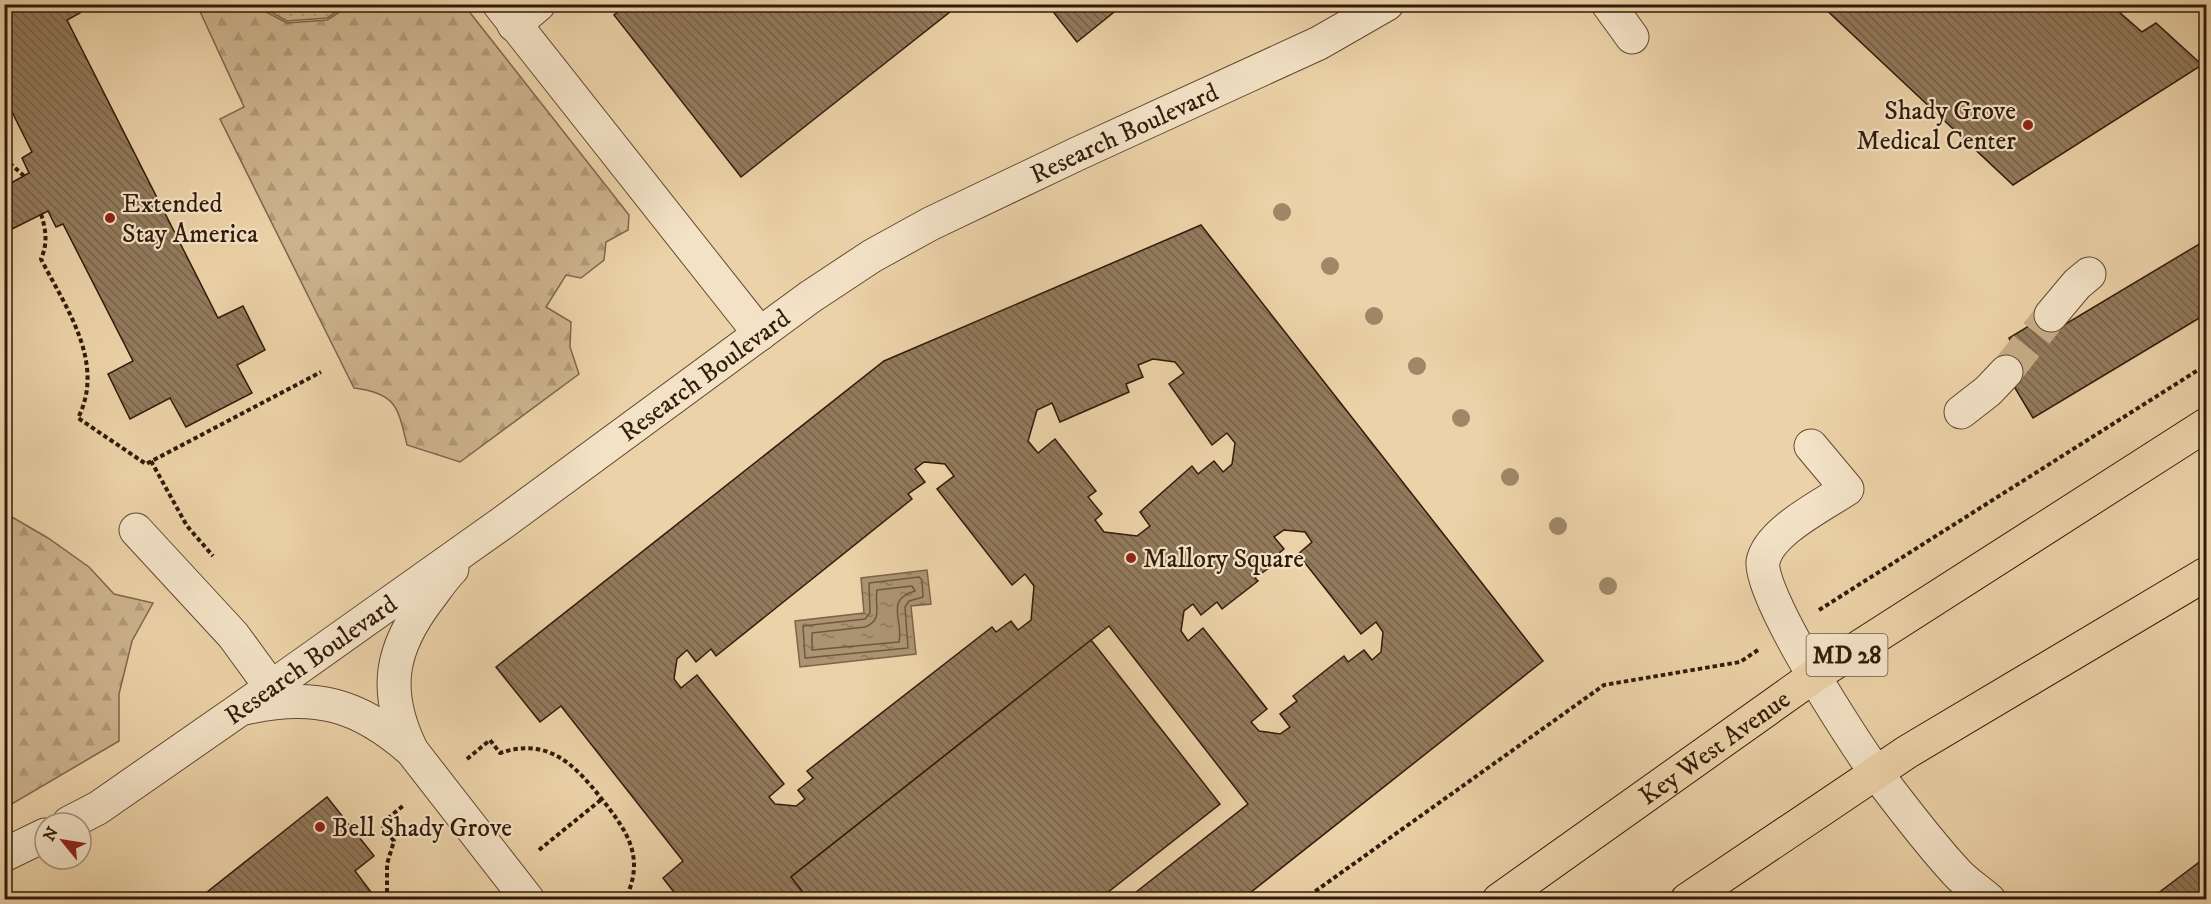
<svg xmlns="http://www.w3.org/2000/svg" width="2211" height="904" viewBox="0 0 2211 904" font-family="'IM FELL DW Pica',serif">
	<defs>
		<pattern id="forest-firs" width="22" height="20" patternUnits="userSpaceOnUse" patternTransform="scale(1.5)"><rect width="22" height="20" fill="#ccb38d"/><path d="M5 1l3.5 6h-7zM16 11l3.5 6h-7z" fill="#b09978"/></pattern>
		<pattern id="park-dots" width="8" height="8" patternUnits="userSpaceOnUse" patternTransform="scale(1.5)"><rect width="8" height="8" fill="#ccb38d"/><path d="M2 2h.1M6 6h.1" fill="none" stroke="#b09978" stroke-width="1.8" stroke-linecap="round"/></pattern>
		<pattern id="water-ripples" width="26" height="14" patternUnits="userSpaceOnUse" patternTransform="scale(1.5)"><rect width="26" height="14" fill="#ac9472"/><path d="M2 4q2-2 4 0t4 0M15 11q2-2 4 0t4 0" fill="none" stroke="#8d785c"/></pattern>
		<pattern id="building-back-hatch" width="6" height="6" patternUnits="userSpaceOnUse" patternTransform="scale(1.5)"><rect width="6" height="6" fill="#927a5c"/><path d="M-1 5l2 2M0 0l6 6M5-1l2 2" fill="none" stroke="#78634a"/></pattern>
	</defs>
	<rect width="100%" height="100%" fill="#ecd2a8"/>
	<filter id="stains"><feTurbulence type="fractalNoise" baseFrequency=".00333" numOctaves="4"/><feColorMatrix values="0 0 0 0 .2 0 0 0 0 .09 0 0 0 0 .02 0 0 0 .5 -.17"/></filter>
	<radialGradient id="worn" r=".72"><stop offset=".6" stop-color="#630" stop-opacity="0"/><stop offset="1" stop-color="#630" stop-opacity=".3"/></radialGradient>
	<g fill="url(#forest-firs)" stroke="#7e674c" stroke-width="1.5">
		<path d="M197,5H253L287,23L327,20L351,5H464L629,215L628,230L606,242L604,260L581,278L566,275L546,307L571,322L570,347L579,374L460,462L407,445C398,407 396,393 354,388L220,119L244,107Z"/>
		<polygon points="5,513 48,538 89,567 114,594 153,603 132,641 119,694 119,741 5,808"/>
	</g>
	<polygon fill="url(#park-dots)" stroke="#7e674c" stroke-width="1.5" points="258,5 347,5 327,18 287,21"/>
	<polygon fill="url(#water-ripples)" stroke="#7b6448" stroke-width="1.5" points="927,570 931,604 911,606 916,654 800,667 795,621 864,613 861,578"/>
	<g fill="none" stroke-linecap="round" stroke-linejoin="round">
		<g stroke="#6e583e" stroke-width="1.5">
			<polygon points="919,577 922,580 923,597 909,601 905,607 908,648 805,658 803,626 865,619 870,613 869,583"/>
			<path d="M912,586L915,591C884,600 904,620 899,642L812,650V633L865,627C884,620 874,604 877,590Z"/>
		</g>
	</g>
	<g fill="url(#building-back-hatch)" stroke="#311b0a" stroke-width="1.5" fill-rule="evenodd">
		<polygon points="4,4 76,4 80,13 67,20 218,318 243,306 265,350 237,365 252,393 186,427 170,398 130,419 108,374 133,361 63,224 56,227 48,211 4,233 4,187 29,173 22,158 32,152 7,102 4,103"/>
		<polygon points="628,4 960,4 741,177 614,15"/>
		<polygon points="1047,4 1124,4 1077,42"/>
		<polygon points="1820,4 2099,4 2104,9 2111,5 2142,32 2156,23 2202,65 2013,185"/>
		<path d="M1201,225L1543,661L1241,900H1126L1248,804L1109,626L791,877L809,900H680L663,878L683,861L561,706L540,722L496,667L884,361ZM1153,359L1175,362L1184,373L1169,384L1212,445L1227,433L1235,443L1232,464L1223,472L1214,461L1198,474L1192,466L1140,512L1150,526L1137,536L1104,532L1095,520L1102,514L1088,497L1096,491L1055,439L1038,453L1028,441L1037,410L1052,403L1060,422L1129,392L1126,384L1143,377L1138,365ZM924,462L945,464L954,476L937,489L1012,585L1025,574L1034,586L1031,620L1018,630L1011,621L996,632L992,627L807,771L813,778L798,790L805,799L796,806L775,804L769,797L784,784L697,675L681,688L674,679L677,659L687,650L696,662L711,649L716,656L912,499L908,494L925,482L915,469ZM1284,530L1305,532L1312,542L1298,554L1361,634L1376,622L1383,632L1381,652L1372,660L1364,650L1348,662L1344,656L1293,696L1297,701L1280,714L1290,727L1280,734L1259,731L1251,722L1267,709L1203,628L1188,641L1181,631L1184,611L1193,604L1201,615L1217,602L1222,609L1258,581L1255,578L1270,567L1267,563L1284,549L1274,537Z"/>
		<polygon points="2206,240 2206,314 2033,418 2000,363 2017,353 2009,338 2050,313 2059,328"/>
		<polygon points="1091,640 1220,804 1098,900 809,900 791,877"/>
		<polygon points="327,797 374,856 355,871 377,900 197,900"/>
		<polygon points="2206,857 2206,900 2149,900"/>
	</g>
	<g fill="none" stroke-linecap="round" stroke-linejoin="round">
		<polyline stroke="#c7ad88" stroke-width="33" stroke-dasharray="33 16" stroke-linecap="butt" points="2006,372 2051,315"/>
		<g stroke="#604932" stroke-width="35">
			<g id="minor">
				<polyline points="499,4 760,334"/>
				<polyline points="1608,4 1632,37"/>
				<polyline points="514,25 539,4"/>
				<polyline points="2051,315 2077,284 2089,274"/>
				<polyline points="1961,412 1988,391 2006,372"/>
				<path d="M1811,446L1847,489C1823,505 1768,532 1763,562C1758,594 1854,743 1877,774C1902,807 1929,843 1957,873C1966,883 1979,891 1989,900"/>
				<polyline points="136,530 233,635 271,687"/>
				<path d="M245,708C314,692 359,704 412,751L528,900"/>
				<path d="M411,749C383,691 390,649 429,598C436,589 443,578 452,569"/>
				<path id="s1" d="M69,823L98,808L239,710L501,524L810,297L872,256L930,224L1079,153L1319,43L1387,4"/>
				<polyline points="4,855 45,835"/>
			</g>
		</g>
		<g stroke="#311b0a" stroke-width="35">
			<g id="major">
				<path id="s2" d="M1499,900L1814,676L2206,425"/>
				<polyline points="1687,900 1907,752 2206,574"/>
			</g>
		</g>
		<g stroke="#311b0a" stroke-width="4" stroke-dasharray="4.5 3" stroke-linecap="butt">
			<polyline points="4,158 24,176"/>
			<path d="M41,214C46,230 48,243 41,259C66,308 106,363 78,418L146,464L321,372"/>
			<polyline points="151,461 187,526 213,556"/>
			<polyline points="1819,610 2206,365"/>
			<path d="M467,759L490,740L500,753C548,737 574,764 601,798C627,831 646,857 625,900"/>
			<polyline points="539,850 602,799"/>
			<polyline points="387,900 387,864 394,841 381,824 404,805"/>
			<polyline points="1303,900 1604,685 1740,662 1758,650"/>
		</g>
		<use href="#minor" stroke="#f3e2c6" stroke-width="33"/>
		<use href="#major" stroke="#ecd2a8" stroke-width="33"/>
	</g>
	<g fill="#9f8767">
		<circle cx="1282" cy="212" r="9"/>
		<circle cx="1330" cy="266" r="9"/>
		<circle cx="1374" cy="316" r="9"/>
		<circle cx="1417" cy="366" r="9"/>
		<circle cx="1461" cy="418" r="9"/>
		<circle cx="1510" cy="477" r="9"/>
		<circle cx="1558" cy="526" r="9"/>
		<circle cx="1608" cy="586" r="9"/>
	</g>
	<g fill="#8f2418" stroke="#f3e2c6" stroke-width="2">
		<circle cx="2028" cy="125" r="6"/>
		<circle cx="110" cy="218" r="6"/>
		<circle cx="1131" cy="558" r="6"/>
		<circle cx="320" cy="827" r="6"/>
	</g>
	<g text-anchor="middle" stroke-width="4.5" stroke-linejoin="round" paint-order="stroke">
		<rect fill="#f3e2c6" stroke="#6b5742" stroke-width="1.5" x="1806.5" y="634" width="81" height="42" rx="4.5"/>
		<g font-size="24" font-weight="bold" fill="#311b0a">
			<text x="1847" y="663">MD 28</text>
		</g>
		<g font-size="26" fill="#311b0a" stroke="#f3e2c6" text-anchor="start">
			<text x="2016" y="119" text-anchor="end">Shady Grove<tspan x="2016" dy="30">Medical Center</tspan></text>
			<text x="122" y="212">Extended<tspan x="122" dy="30">Stay America</tspan></text>
			<text x="1143" y="567">Mallory Square</text>
			<text x="332" y="836">Bell Shady Grove</text>
		</g>
		<g font-size="26" fill="#311b0a" stroke="#f3e2c6">
			<text dy="9" stroke="none"><textPath href="#s1" startOffset="1264">Research Boulevard</textPath></text>
			<text dy="9" stroke="none"><textPath href="#s1" startOffset="778">Research Boulevard</textPath></text>
			<text dy="9" stroke="none"><textPath href="#s1" startOffset="292">Research Boulevard</textPath></text>
			<text dy="9" stroke="none"><textPath href="#s2" startOffset="264">Key West Avenue</textPath></text>
		</g>
	</g>
	<rect width="2211" height="904" fill="none" stroke="#ecd2a8" stroke-width="24"/>
	<rect x="6" y="6" width="2199" height="892" fill="none" stroke="#311b0a" stroke-width="3"/>
	<rect x="12" y="12" width="2187" height="880" fill="none" stroke="#311b0a" stroke-width="1.5"/>
	<g transform="translate(63 841) rotate(300)"><circle r="28" fill="#f3e2c6" stroke="#a5927b" stroke-width="1.5"/>
	<path d="M0-4.5L10 22L0 15L-10 22Z" fill="#8f2418"/>
	<text y="-9" font-size="16" font-weight="bold" text-anchor="middle" fill="#311b0a">N</text>
	</g>
	<rect width="100%" height="100%" filter="url(#stains)"/>
	<rect width="100%" height="100%" fill="url(#worn)"/>
</svg>
